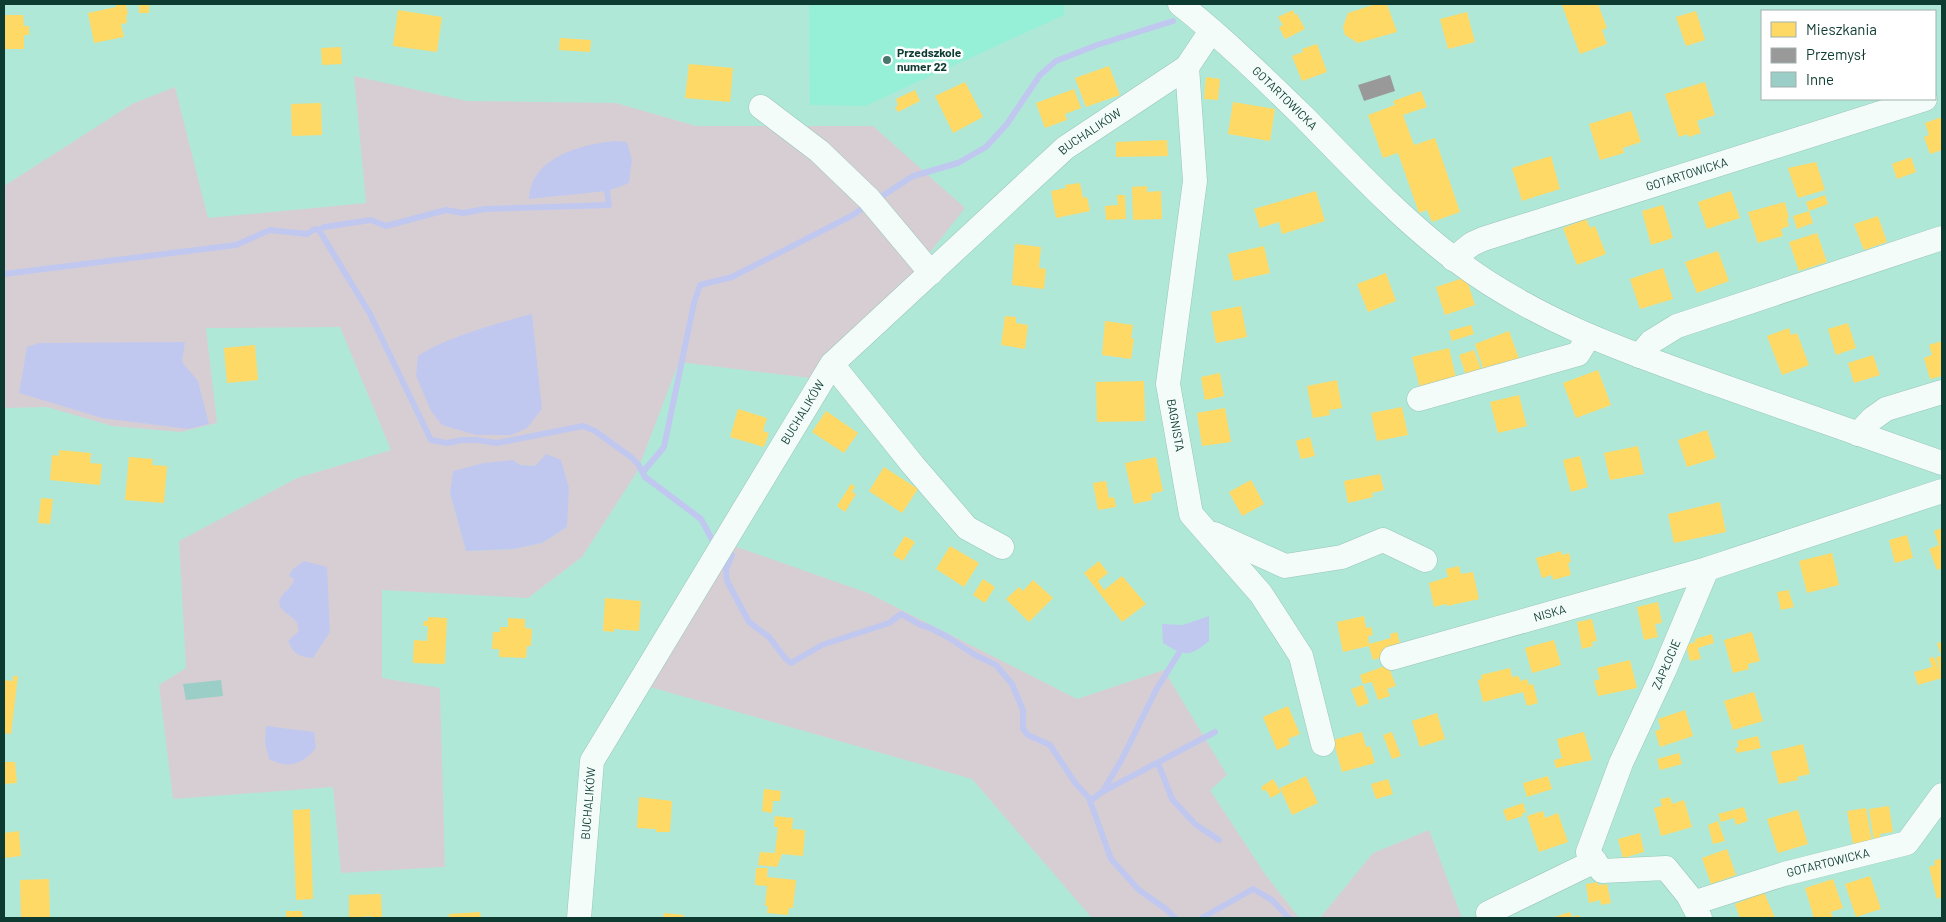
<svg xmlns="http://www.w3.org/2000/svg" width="1946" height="922" viewBox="0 0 1946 922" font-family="Barlow,sans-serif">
	<rect width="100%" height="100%" fill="#b0e8d8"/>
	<polygon fill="#96efd7" points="809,4 1064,4 1064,15 865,106 810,105"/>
	<g fill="#d7ced4" fill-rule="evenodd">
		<path d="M354,76L467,101L616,103L696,126H873L965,208L908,280L810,378L679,362L637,472L582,557L528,598L382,590V678L440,688L445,867L341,873L333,787L173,799L159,685L186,668L179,541L297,478L391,450L340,327L206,328L217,423L181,432L112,426L47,407L4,408V186L132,104L175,87L208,218L366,203ZM520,465L535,466L567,527L542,543L513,549L466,551L450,493Z"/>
		<polygon points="731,545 868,593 1077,699 1164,670 1227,775 1210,790 1265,874 1299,918 1092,918 972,779 650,687"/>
		<polygon points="1429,830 1462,918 1320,918 1373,853"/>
	</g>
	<g fill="#c1c8f0">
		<path d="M616,141L627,142L632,160L629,182L627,184L607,191L529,199C530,157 582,144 616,141Z"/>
		<path d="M532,314L542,409L527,428L511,435H476L442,425L431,411L416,376L418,356C446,337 498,323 532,314Z"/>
		<polygon points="185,342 182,362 198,381 209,424 188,429 102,418 19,393 27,347 39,343"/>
		<polygon points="546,454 561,460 569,488 567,527 542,543 513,549 466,551 450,493 453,471 484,463 513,460 520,465 535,466"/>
		<path d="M304,561L327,567L330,632L313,658C299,657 294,654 288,641L299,631C298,630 298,624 297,623C293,615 275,610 280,599C284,591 292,588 294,579L289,576L292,570Z"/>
		<path d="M1209,616V641C1189,658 1184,656 1163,643L1162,624L1183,625Z"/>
		<path d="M266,726L314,732L316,748C301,765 289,769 269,759L265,743Z"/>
	</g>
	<g fill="#ffd966">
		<polygon points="116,4 126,4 128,15 126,15 127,23 121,24 124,37 94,43 88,13 116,7"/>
		<rect x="139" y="4" width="10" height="9"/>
		<polygon points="1376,4 1387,4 1397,32 1358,43 1345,35 1343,27 1348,13"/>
		<polygon points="1565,4 1598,4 1607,28 1602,30 1607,44 1580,54 1562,5"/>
		<polygon points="398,10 442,17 437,52 393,46"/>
		<polygon points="1293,10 1295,15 1297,14 1305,29 1285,39 1279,27 1283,25 1278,17"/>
		<polygon points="1696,11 1705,40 1686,46 1676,17"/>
		<polygon points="1467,12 1475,42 1448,49 1440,19"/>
		<polygon points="4,15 23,15 24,26 29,26 29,35 24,35 24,49 4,49"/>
		<polygon points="560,38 591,40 590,52 559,50"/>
		<polygon points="1317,44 1327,72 1302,81 1292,56 1303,52 1302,49"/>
		<polygon points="341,47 342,64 322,65 321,48"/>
		<polygon points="689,64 733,68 730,102 685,98"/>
		<polygon points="1109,66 1120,95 1086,107 1075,78"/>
		<polygon points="1206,77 1220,79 1218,100 1204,99"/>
		<polygon points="965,82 983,117 953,133 935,96"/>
		<polygon points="1705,82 1715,115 1697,121 1701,133 1688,137 1688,134 1679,137 1665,94"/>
		<polygon points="1074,89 1081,108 1065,114 1067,120 1045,128 1036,103"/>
		<polygon points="915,90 920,101 898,112 895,107 898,105 896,99"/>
		<polygon points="1421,91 1427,107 1403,115 1414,145 1435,138 1460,212 1432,222 1427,210 1419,213 1398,153 1383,158 1368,115 1395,105 1393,101"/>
		<polygon points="1233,102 1275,109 1270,141 1228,134"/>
		<polygon points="321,103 322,135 292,136 291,104"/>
		<polygon points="1631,111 1641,142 1623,148 1624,153 1600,160 1589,124"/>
		<polygon points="1942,117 1942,150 1930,154 1924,137 1929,135 1925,123"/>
		<polygon points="1167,140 1168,156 1116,157 1116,142"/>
		<polygon points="1551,156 1560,189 1522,201 1512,168"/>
		<polygon points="1911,157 1916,172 1897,179 1892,164"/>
		<polygon points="1816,162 1825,190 1798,198 1788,168"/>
		<polygon points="1080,183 1083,198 1087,197 1090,211 1056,218 1051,191 1066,188 1065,185"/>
		<polygon points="1147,186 1147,192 1161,191 1162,219 1133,220 1132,187"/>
		<polygon points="1316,191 1325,221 1282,234 1279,222 1260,228 1254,209"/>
		<polygon points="1731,191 1740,218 1707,229 1698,202"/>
		<polygon points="1117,195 1125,195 1126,219 1106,220 1105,206 1118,205"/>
		<polygon points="1825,195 1828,204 1809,211 1806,202"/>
		<polygon points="1785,202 1789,218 1787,218 1789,226 1781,229 1783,236 1758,243 1748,212"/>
		<polygon points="1663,205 1673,238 1651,245 1642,211"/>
		<polygon points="1809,211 1813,223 1797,229 1793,216"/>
		<polygon points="1878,216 1887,242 1864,250 1854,224"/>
		<polygon points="1586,219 1590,228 1595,226 1606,254 1577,265 1563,228"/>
		<polygon points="1817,233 1827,262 1799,271 1789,242"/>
		<polygon points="1015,244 1041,247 1039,268 1046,269 1044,289 1012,285"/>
		<polygon points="1264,246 1270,273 1234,281 1228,254"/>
		<polygon points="1718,251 1729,281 1697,293 1685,262"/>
		<polygon points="1663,268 1673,299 1640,309 1630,279"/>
		<polygon points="1386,273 1396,301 1368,312 1357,284"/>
		<polygon points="1466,277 1475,305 1445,315 1436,287"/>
		<polygon points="1241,306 1247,337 1216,343 1211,312"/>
		<polygon points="1005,316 1016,317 1016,323 1028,325 1025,349 1001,345"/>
		<polygon points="1105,321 1133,325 1131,338 1134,339 1131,359 1102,355"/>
		<polygon points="1848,323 1856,348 1836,355 1828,329"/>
		<polygon points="1471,325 1474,334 1452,341 1449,331"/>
		<polygon points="1789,328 1791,335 1797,333 1809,365 1782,375 1767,336"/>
		<polygon points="1509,331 1520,361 1485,374 1475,344"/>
		<polygon points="1942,341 1942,376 1930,379 1924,358 1932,355 1929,345"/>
		<polygon points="255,345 258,380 227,383 224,348"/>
		<polygon points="1449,348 1456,378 1420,388 1412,357"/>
		<polygon points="1474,350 1481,369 1466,375 1459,355"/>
		<polygon points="1873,355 1880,375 1854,383 1848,363"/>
		<polygon points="1598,370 1611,405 1576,418 1563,383"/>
		<polygon points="1220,373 1224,396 1205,400 1201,377"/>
		<polygon points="1337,380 1342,408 1329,410 1330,415 1313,418 1307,386"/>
		<polygon points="1144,381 1145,421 1097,422 1096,382"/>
		<polygon points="1519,395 1527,426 1498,433 1490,402"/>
		<polygon points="1402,407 1408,435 1377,441 1371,413"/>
		<polygon points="1225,408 1231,442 1202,446 1197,413"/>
		<polygon points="738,409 767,418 763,431 769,433 764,447 730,437"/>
		<polygon points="826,411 858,433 844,453 812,432"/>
		<polygon points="1707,430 1716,458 1687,467 1678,440"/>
		<polygon points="1310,437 1315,456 1301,459 1296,441"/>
		<polygon points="1638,446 1644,474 1610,480 1604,453"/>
		<polygon points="59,450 91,453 90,463 102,464 100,485 50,480 52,455 59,456"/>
		<polygon points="1580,456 1588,487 1571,492 1563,460"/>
		<polygon points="129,457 153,459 152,465 167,466 164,503 125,500"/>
		<polygon points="1156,457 1163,491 1151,494 1152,500 1134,504 1125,463"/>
		<polygon points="884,467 918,489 902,513 869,491"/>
		<polygon points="1380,474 1384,490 1372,493 1373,497 1348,503 1344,481"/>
		<polygon points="1251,480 1264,504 1242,516 1229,492"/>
		<polygon points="1106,481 1109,498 1114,497 1116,507 1098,510 1093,483"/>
		<polygon points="851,484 855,486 852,492 856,494 845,512 837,506"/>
		<polygon points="41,498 53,499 50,524 38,523"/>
		<polygon points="1720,502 1726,532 1674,543 1668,514"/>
		<polygon points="1942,528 1942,568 1937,570 1929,549 1939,545 1934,531"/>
		<polygon points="1907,535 1913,558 1895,563 1889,540"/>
		<polygon points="905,536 915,542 903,561 893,555"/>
		<polygon points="950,546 979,563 964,587 936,569"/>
		<polygon points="1561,551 1562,555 1569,553 1571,562 1568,563 1571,575 1553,580 1552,575 1542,578 1536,558"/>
		<polygon points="1832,553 1839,585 1807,593 1799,561"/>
		<polygon points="1099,561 1108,573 1098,581 1104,590 1122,576 1146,604 1122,622 1084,573"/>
		<polygon points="1459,566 1461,574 1473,572 1479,599 1447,606 1446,604 1434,607 1429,583 1448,577 1446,569"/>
		<polygon points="983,579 995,587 985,603 973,595"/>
		<polygon points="1033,580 1053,598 1029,622 1006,599 1019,587 1023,591"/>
		<polygon points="1790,590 1789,592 1794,607 1781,610 1777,592"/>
		<polygon points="605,598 641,601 639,631 614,629 614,632 603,631"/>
		<polygon points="1658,602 1662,623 1655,624 1658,637 1644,640 1637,607"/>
		<polygon points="1364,616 1366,628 1371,627 1373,635 1368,636 1369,644 1391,638 1390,634 1397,632 1402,651 1373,660 1369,646 1343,652 1337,622"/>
		<polygon points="428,617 447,618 445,664 413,663 414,640 427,641 428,626 423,626 424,621 428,621"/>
		<polygon points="508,618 525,619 525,628 532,629 531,646 527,646 526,658 499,657 499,649 492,649 493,632 500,632 500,627 508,627"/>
		<polygon points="1592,619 1597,641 1592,642 1593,646 1582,649 1577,622"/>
		<polygon points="1752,632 1760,661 1748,664 1749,669 1733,673 1724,640"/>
		<polygon points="1712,634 1714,643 1698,648 1701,659 1690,661 1686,645 1695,642 1695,639"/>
		<polygon points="1554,640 1561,665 1532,673 1525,648"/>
		<polygon points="1942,642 1942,678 1918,685 1914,672 1932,667 1929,658 1934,657 1940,673 1936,657 1941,656 1937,643"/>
		<polygon points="1630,660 1637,688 1598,696 1594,681 1600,679 1597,668"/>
		<polygon points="1388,665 1396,686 1387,689 1390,696 1378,700 1372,682 1363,684 1360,675"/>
		<polygon points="1510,668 1512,677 1519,676 1520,681 1527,679 1529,685 1533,684 1538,703 1527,706 1523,692 1483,702 1478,680 1482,679 1481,675"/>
		<polygon points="13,676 18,676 11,734 4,733 4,680 13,681"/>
		<polygon points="1363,685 1369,703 1358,707 1351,689"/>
		<polygon points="1754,692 1763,721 1733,730 1724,701"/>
		<polygon points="1288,706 1300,734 1288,739 1290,744 1277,750 1263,717"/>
		<polygon points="1685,710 1693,736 1660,747 1655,731 1661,729 1658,719"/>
		<polygon points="1437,713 1445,739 1420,747 1412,721"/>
		<polygon points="1362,732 1366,747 1370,746 1375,763 1342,772 1333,740"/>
		<polygon points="1392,732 1401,756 1392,759 1383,735"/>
		<polygon points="1584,732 1592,760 1556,768 1554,760 1562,758 1557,739"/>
		<polygon points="1758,736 1761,748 1737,753 1735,748 1739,747 1737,741"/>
		<polygon points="1803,744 1810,774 1797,777 1798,780 1779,784 1771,752"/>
		<polygon points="1679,753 1682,764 1660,770 1657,759"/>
		<polygon points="4,762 15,762 17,783 4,784"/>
		<polygon points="1306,776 1318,803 1292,815 1280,788"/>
		<polygon points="1548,776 1552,789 1527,797 1523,783"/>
		<polygon points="1273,779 1281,792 1271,798 1266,790 1263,791 1261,787"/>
		<polygon points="1388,779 1393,794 1376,799 1371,784"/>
		<polygon points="764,789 781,791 780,801 773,801 772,813 762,811"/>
		<polygon points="639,797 672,801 670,832 656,832 656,829 637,828"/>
		<polygon points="1670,797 1672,804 1684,800 1692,827 1661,836 1654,808 1662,806 1660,799"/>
		<polygon points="1523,803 1526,812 1522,814 1523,816 1507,821 1503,810"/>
		<polygon points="1889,806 1893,832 1880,834 1881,840 1874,841 1869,809"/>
		<polygon points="1744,807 1748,821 1736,825 1734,818 1721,822 1718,814"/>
		<polygon points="1866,808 1872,841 1853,844 1847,811"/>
		<polygon points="310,809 313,899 296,900 293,810"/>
		<polygon points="1798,810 1808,844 1778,853 1767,819"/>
		<polygon points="1543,811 1545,818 1558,813 1568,842 1539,852 1527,816"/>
		<polygon points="775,816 793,818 792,829 805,830 803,856 782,854 777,867 758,865 760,852 775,853 778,827 774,827"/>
		<polygon points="1718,821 1725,841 1713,844 1708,825"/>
		<polygon points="19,831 21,856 4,858 4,833"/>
		<polygon points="1640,833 1644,852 1623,858 1618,839"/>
		<polygon points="1727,849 1736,875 1711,884 1702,858"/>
		<polygon points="1942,858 1942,897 1937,899 1929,867 1935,865 1934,861"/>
		<polygon points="756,868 768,868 767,877 796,880 793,908 789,908 788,915 767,913 768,906 765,906 767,886 755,885"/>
		<polygon points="1870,876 1881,909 1856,917 1845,884"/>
		<polygon points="49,879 50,917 21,918 20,880"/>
		<polygon points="1833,879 1843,908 1831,912 1833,918 1814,918 1805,888"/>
		<polygon points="1598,882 1598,885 1607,884 1611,903 1601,905 1600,900 1589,903 1586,884"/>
		<polygon points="1764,892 1775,918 1740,918 1735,904"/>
		<polygon points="381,894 382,918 371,918 371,916 349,918 349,895"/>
		<polygon points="286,911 302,911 303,918 286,918"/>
		<polygon points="480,912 481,918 449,918 449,914"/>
		<polygon points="1570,912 1572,917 1579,915 1580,918 1551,918"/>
		<polygon points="664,913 684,915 683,918 663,918"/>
	</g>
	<polygon fill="#999" points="1390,75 1395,91 1364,101 1358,85"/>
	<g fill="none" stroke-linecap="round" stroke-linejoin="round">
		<g stroke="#c1c8f0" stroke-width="6">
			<polyline points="876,200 913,176 958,163 986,147 1007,124 1040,75 1056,61 1097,45 1173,21"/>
			<polyline points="319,230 370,314 431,440 447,443 462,440 477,440 497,443 583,426 595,431 631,457 638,464 645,477 701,519 715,545"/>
			<polyline points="4,274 236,245 270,230 307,234 315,229 319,230 324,227 371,220 386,226 446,210 463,213 485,209 609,205 607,191"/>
			<polyline points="643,472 664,447 694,303 700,285 732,277 853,215 867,205"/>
			<polyline points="732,555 726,570 727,581 749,622 769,637 785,658 791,663 822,645 889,623 901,614 921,625 928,627 946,636 975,655 996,665 1012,684 1023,710 1023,729 1028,735 1050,745 1076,784 1089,798 1111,859 1139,890 1166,909 1175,918"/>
			<polyline points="1158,763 1172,799 1195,824 1219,840"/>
			<polyline points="1104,791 1215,732"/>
			<polyline points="1090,801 1103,791 1122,759 1156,690 1179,653"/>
			<polyline points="1202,918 1253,889 1272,900 1289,918"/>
		</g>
	</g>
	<polygon fill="#9bcec6" points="221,680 223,696 186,700 183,684"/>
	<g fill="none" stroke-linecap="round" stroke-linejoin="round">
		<g stroke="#98c5b9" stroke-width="25">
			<g id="minor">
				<path id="s1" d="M1180,4C1223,38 1264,78 1304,117C1352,166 1398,216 1453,258C1533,319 1621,350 1714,383C1790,410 1866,436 1942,463"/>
				<path id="s2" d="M1187,67L1195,181L1168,384L1191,514L1261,594L1301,656L1323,744"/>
				<polyline points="761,107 819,151 869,199 931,273"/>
				<path id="s3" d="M1453,259L1472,244L1483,239L1925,99"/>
				<polyline points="1639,356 1651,342 1677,326 1942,238"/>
				<polyline points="832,364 913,465 967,528 1002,547"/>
				<polyline points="1419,399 1578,354 1589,336"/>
				<polyline points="1858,434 1872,419 1886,409 1942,392"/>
				<polyline points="1214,534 1285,566 1342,557 1383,540 1425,560"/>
				<path id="s4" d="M1392,658L1707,569L1942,491"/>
				<path id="s5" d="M1693,903L1784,874L1907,843L1942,795"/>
				<polyline points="1488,913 1595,861"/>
				<path id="s6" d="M579,918L592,761L832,364L1065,148L1187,67L1211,31"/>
				<path id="s7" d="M1700,918L1688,895L1666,868L1602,871L1588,852L1621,763L1664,671L1707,569"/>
			</g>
		</g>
		<use href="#minor" stroke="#f3fcf9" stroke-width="24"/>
	</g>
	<circle fill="#47786b" stroke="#fff" stroke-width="2" cx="887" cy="60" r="5"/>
	<g text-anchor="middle" stroke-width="5" stroke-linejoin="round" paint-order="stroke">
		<g font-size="12" font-weight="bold" fill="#0e3b31" stroke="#fff" text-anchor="start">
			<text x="897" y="57">Przedszkole<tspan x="897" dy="14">numer 22</tspan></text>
		</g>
		<g font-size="12" fill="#0e3b31" stroke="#fff">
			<text dy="4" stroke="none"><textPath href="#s1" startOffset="141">GOTARTOWICKA</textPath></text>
			<text dy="4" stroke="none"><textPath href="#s6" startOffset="969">BUCHALIKÓW</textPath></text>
			<text dy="4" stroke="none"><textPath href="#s3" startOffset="250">GOTARTOWICKA</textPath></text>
			<text dy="4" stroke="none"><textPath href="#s6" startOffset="565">BUCHALIKÓW</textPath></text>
			<text dy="4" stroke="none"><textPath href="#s2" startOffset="361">BAGNISTA</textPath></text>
			<text dy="4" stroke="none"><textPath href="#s4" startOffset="164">NISKA</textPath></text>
			<text dy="4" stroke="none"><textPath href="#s7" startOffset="352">ZAPŁOCIE</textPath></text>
			<text dy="4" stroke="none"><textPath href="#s6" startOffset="115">BUCHALIKÓW</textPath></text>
			<text dy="4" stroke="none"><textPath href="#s5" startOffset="141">GOTARTOWICKA</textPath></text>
		</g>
	</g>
	<rect width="1946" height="922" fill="none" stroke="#0e3b31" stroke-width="10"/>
	<rect x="1761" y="10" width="175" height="90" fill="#ffffff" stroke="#9fb1ad"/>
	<rect x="1771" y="22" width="25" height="15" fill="#ffd966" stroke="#9fb1ad"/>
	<text x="1806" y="35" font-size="15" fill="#0e3b31">Mieszkania</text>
	<rect x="1771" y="48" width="25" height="15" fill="#999999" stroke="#9fb1ad"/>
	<text x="1806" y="60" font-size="15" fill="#0e3b31">Przemysł</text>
	<rect x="1771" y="72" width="25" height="15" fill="#9bcec6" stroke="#9fb1ad"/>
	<text x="1806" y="85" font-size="15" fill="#0e3b31">Inne</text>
</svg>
